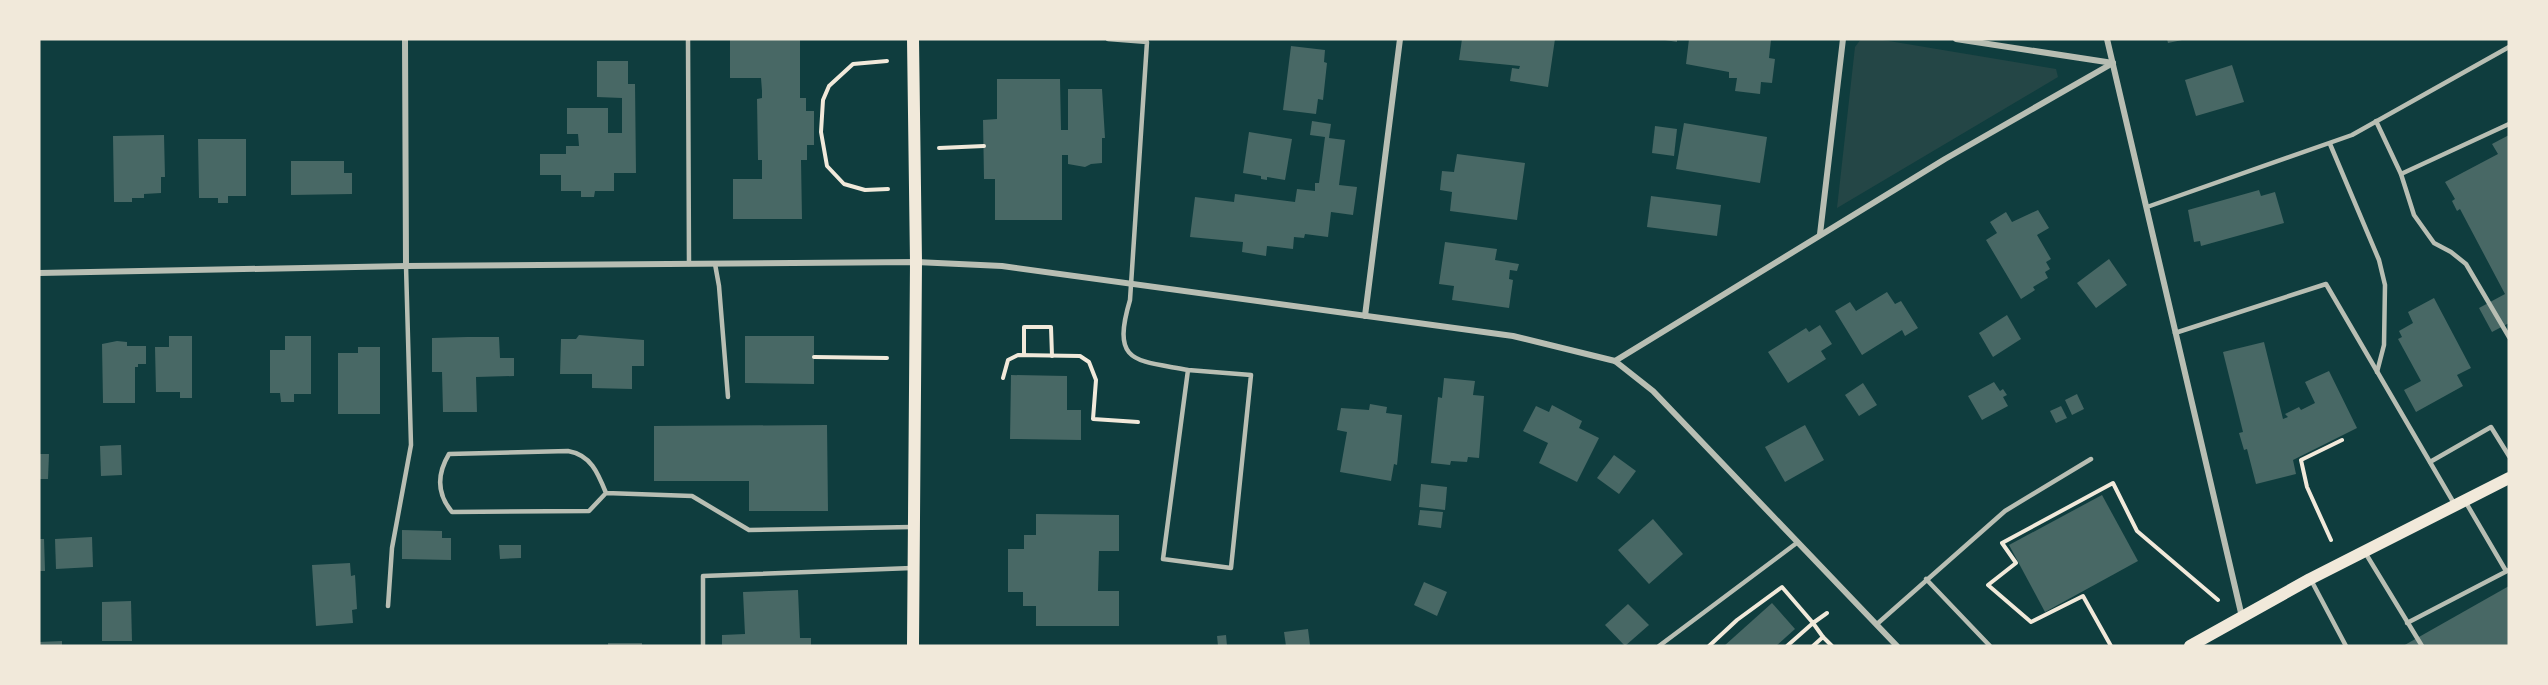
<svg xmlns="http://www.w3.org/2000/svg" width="2548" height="685" viewBox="0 0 2548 685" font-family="Raleway,sans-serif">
	<rect width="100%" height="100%" fill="#0f3d3e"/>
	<polygon fill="#244646" points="1861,39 1877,39 2056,69 2058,77 1837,208 1855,47"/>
	<g fill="#486865">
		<polygon points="730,39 800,39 800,98 806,98 806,111 814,111 814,145 807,145 807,160 801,160 802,219 733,219 733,179 762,179 762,160 758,160 757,99 762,98 762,91 761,78 730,78"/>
		<polygon points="1462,39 1555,39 1548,87 1510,81 1512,68 1519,69 1520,66 1459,60"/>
		<polygon points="1659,39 1677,39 1677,42"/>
		<polygon points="1689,39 1771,40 1769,58 1775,59 1772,83 1761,82 1760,94 1735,91 1737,78 1729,78 1729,72 1686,64"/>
		<polygon points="2167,39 2182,39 2182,40 2168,43"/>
		<polygon points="1291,46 1325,50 1324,62 1327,63 1323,100 1318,99 1316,114 1283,110"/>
		<polygon points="597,61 628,61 628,84 635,84 636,173 614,173 614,191 595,191 594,197 581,197 581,191 561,191 561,175 540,175 540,154 566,154 566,146 579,146 578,134 567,134 567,108 608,108 608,133 622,133 622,98 597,97"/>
		<polygon points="2232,65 2244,102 2196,116 2185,80"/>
		<polygon points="997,79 1060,79 1061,130 1068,130 1068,89 1102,89 1105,138 1102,138 1102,163 1091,164 1085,167 1068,164 1068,155 1062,155 1062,220 995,220 995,179 984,179 983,120 997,119"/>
		<polygon points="1312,121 1331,124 1329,138 1345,140 1339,185 1357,187 1353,215 1331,212 1328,237 1305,234 1304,238 1294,237 1293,249 1267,246 1266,256 1242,252 1243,242 1190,237 1195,197 1234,202 1235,194 1295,202 1297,189 1315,191 1315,183 1319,183 1325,137 1310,135"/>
		<polygon points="1684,123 1767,137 1760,183 1676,169"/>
		<polygon points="1655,126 1677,129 1674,156 1652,153"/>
		<polygon points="1249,132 1292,139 1285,180 1267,177 1267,180 1261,179 1261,176 1243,173"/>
		<polygon points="164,135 165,177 161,177 161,193 144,194 144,198 132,198 132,202 114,202 113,136"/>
		<polygon points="2509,135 2509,323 2492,332 2479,308 2505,294 2460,209 2457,211 2452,201 2455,199 2445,182 2498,154 2492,144"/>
		<polygon points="198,139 246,139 246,196 228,196 228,203 218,203 218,198 199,198"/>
		<polygon points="1457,154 1525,163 1517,220 1450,211 1452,192 1440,190 1442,171 1454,172"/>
		<polygon points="291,161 344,161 344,173 352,173 352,194 291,195"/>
		<polygon points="2259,190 2261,196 2275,192 2284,223 2201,246 2200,241 2194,242 2188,210"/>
		<polygon points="1651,196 1721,205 1717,236 1647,227"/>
		<polygon points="2038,210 2049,228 2037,235 2051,259 2046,262 2050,269 2045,272 2048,278 2033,287 2035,290 2021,299 1986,240 1997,233 1990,222 2006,212 2012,222"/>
		<polygon points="1445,242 1497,249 1495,260 1519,264 1517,271 1510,270 1509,279 1513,280 1509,308 1452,300 1454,286 1439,284"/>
		<polygon points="2109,259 2127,285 2096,308 2077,283"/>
		<polygon points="1887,292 1895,304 1901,301 1918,328 1905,336 1902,330 1862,355 1835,311 1850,302 1856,311"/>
		<polygon points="2434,298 2471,368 2457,375 2463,386 2416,412 2404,390 2421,381 2398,339 2402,337 2399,331 2413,323 2408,312"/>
		<polygon points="2007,315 2021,339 1993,357 1979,333"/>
		<polygon points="1820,325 1832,344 1821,351 1826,359 1788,383 1768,352 1806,328 1809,332"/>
		<polygon points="579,335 644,340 644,366 632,366 632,389 592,388 592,374 560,374 561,339 576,339"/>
		<polygon points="169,336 192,336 192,398 180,398 180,392 156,392 155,347 169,347"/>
		<polygon points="285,336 311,336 311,394 294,394 294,402 281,402 280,393 270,393 270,350 285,350"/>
		<polygon points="745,336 814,336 814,384 745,383"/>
		<polygon points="467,337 499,337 500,358 514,358 514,376 476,377 477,412 443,412 442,372 432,372 432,338"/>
		<polygon points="117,341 127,342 127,346 146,346 146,364 138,364 138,367 135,367 135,403 103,403 102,344"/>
		<polygon points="2264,342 2283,419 2288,417 2285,414 2299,407 2301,410 2315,403 2305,382 2329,371 2357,428 2293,460 2296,474 2256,484 2247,449 2244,450 2239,433 2243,432 2223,352"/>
		<polygon points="358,347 380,347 380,414 338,414 338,353 358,353"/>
		<polygon points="1011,375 1067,376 1067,410 1081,410 1081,440 1010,439"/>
		<polygon points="1444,378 1475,381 1473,395 1484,396 1479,458 1468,457 1467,462 1451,461 1450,465 1431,463 1438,397 1442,398"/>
		<polygon points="1994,382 2000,391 2003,389 2007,395 2003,397 2008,406 1982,420 1968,396"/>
		<polygon points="1863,383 1877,405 1859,416 1845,395"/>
		<polygon points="2077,394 2084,409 2072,415 2065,400"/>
		<polygon points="1370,404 1387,407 1386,413 1402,415 1397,465 1394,464 1391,481 1340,472 1347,432 1337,430 1341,408 1369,410"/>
		<polygon points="1552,405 1582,421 1579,428 1599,438 1577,482 1539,463 1548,443 1523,431 1536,406 1549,412"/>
		<polygon points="2061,406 2067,418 2056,423 2050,411"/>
		<polygon points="827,425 828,511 749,511 749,481 654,481 654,426"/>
		<polygon points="1805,425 1824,460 1785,482 1765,447"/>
		<polygon points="121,445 122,475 101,476 100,446"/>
		<polygon points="39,454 49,454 48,479 39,479"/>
		<polygon points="1614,455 1636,471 1619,494 1597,478"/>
		<polygon points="1421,484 1447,487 1445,510 1419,507"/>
		<polygon points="2102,495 2138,561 2045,612 2009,545"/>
		<polygon points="1420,510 1443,512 1441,528 1418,525"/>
		<polygon points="1036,514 1119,515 1119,551 1099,551 1098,591 1119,591 1119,626 1036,626 1036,606 1023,606 1023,592 1008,592 1008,549 1024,549 1024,535 1036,535"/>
		<polygon points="1653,519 1683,554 1649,584 1618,550"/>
		<polygon points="402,530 442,531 442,538 451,538 451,560 402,559"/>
		<polygon points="92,537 93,567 56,569 55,539"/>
		<polygon points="39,539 44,539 45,571 39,571"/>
		<polygon points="499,545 521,545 521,558 500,559"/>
		<polygon points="350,563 351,576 355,575 357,609 352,610 353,623 316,626 312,565"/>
		<polygon points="1424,582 1447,592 1437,616 1414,605"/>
		<polygon points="2509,586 2509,646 2403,646"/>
		<polygon points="798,590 800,638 811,638 811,646 722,646 722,635 745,634 743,592"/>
		<polygon points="131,601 132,641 102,641 102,602"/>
		<polygon points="1772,603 1795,629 1776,646 1724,646"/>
		<polygon points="1628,604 1649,625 1625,646 1605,625"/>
		<polygon points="1308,629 1310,645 1286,646 1284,632"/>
		<polygon points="1226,635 1227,646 1218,646 1217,636"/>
		<polygon points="62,641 62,646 39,646 39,642"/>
		<rect x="608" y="643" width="34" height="3"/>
	</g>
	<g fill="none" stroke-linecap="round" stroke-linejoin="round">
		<g stroke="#f1e9da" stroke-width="4">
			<polyline points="887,61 853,64 829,86 823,100 821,132 827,166 844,184 865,190 888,189"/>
			<polyline points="939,148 984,146"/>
			<polyline points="1024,355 1024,327 1051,327 1052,356"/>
			<polyline points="814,357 887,358"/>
			<polyline points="1003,378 1008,360 1018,355 1080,356 1089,362 1096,380 1093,419 1138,422"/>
			<polyline points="2331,540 2307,487 2301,460 2342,440"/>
			<polyline points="1709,646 1737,620 1782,587 1813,623 1827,613"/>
			<polyline points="1787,646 1813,623 1823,637"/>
			<polyline points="1813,646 1823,637 1832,646"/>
			<polyline points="2111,646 2083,596 2031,622 1988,585 2016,563 2002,543 2113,483 2137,531 2218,600"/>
		</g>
		<g stroke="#b8beb3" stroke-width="4.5">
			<polyline points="688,39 689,264"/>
			<path d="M1108,39L1147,42L1130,300C1111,364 1135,360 1188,370L1163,559L1231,568L1251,375L1188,370"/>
			<polyline points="2376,121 2401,174 2414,215 2434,243 2451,252 2466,264 2509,337"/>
			<polyline points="2330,144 2379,260 2385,285 2384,345 2377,372"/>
			<polyline points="2401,174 2509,124"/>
			<polyline points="2147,207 2352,135 2509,47"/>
			<polyline points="715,264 719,286 728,397"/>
			<polyline points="2175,333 2326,284 2455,505"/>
			<polyline points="2430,462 2491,427 2509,456"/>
			<path d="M606,493C598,473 591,455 568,451L449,454C437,474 436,493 452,512L589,511L606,493L692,496L749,530L912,527"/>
			<polyline points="2465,501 2506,571"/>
			<polyline points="2366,554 2422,646"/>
			<polyline points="1926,579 1990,646"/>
			<polyline points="2311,580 2346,646"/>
			<polyline points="388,606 392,548 411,445 406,266"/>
			<polyline points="2407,623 2509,570"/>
			<polyline points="1877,624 2005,511 2091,459"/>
			<polyline points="703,646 703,576 912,568"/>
			<polyline points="1659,646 1798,542"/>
		</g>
		<g stroke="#b8beb3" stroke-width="6">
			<polyline points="405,39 406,266"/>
			<polyline points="1956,39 2113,63"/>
			<polyline points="2107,39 2242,617"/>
			<polyline points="1820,234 1843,39"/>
			<polyline points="39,273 406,266 916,262 1002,266 1513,336 1615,361 1653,391 1897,646"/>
			<polyline points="1365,316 1400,39"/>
			<polyline points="1615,361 1945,159 2113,63"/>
		</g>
		<g stroke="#f1e9da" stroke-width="12">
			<polyline points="913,646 916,262 913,39"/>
			<polyline points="2190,646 2310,579 2509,478"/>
		</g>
	</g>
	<rect width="2548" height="685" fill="none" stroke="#f1e9da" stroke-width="81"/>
</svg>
